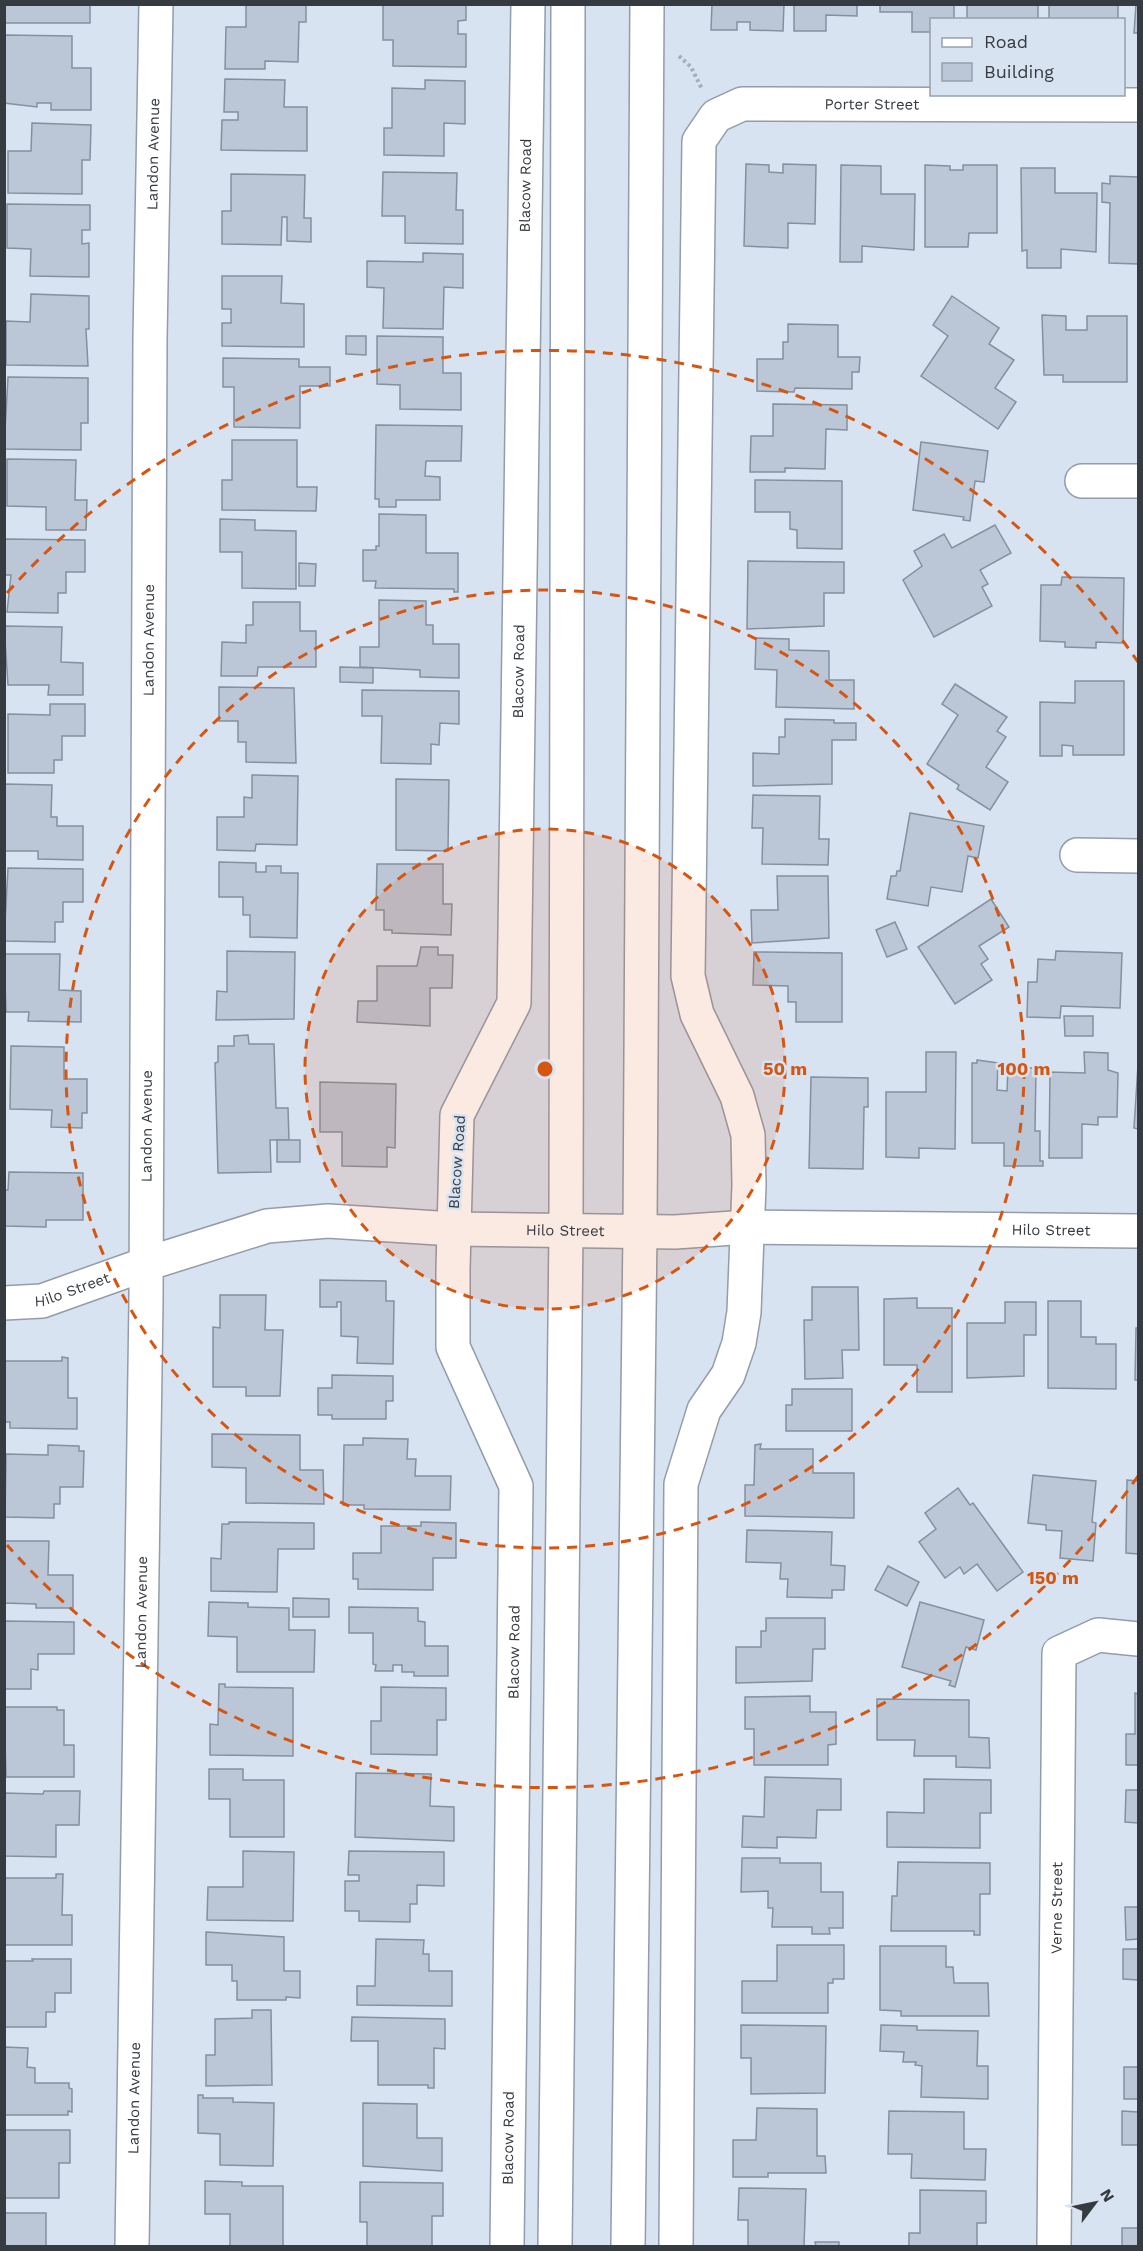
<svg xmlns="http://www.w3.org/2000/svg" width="1143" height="2251" viewBox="0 0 1143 2251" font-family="'Work Sans',sans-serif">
	<rect width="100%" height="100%" fill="#d8e3f2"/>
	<g fill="#bbc7d6" stroke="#85909e" stroke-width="1.5">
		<rect x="4" y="4" width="86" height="19"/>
		<polygon points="246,4 306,4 306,22 299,22 298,62 265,61 265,69 225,69 226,27 246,27"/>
		<polygon points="383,4 466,4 466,20 458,21 458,34 466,34 466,67 393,66 393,40 383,40"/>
		<polygon points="712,4 784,4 783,31 750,30 750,22 737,22 737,30 711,30"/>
		<polygon points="794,4 857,4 857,16 826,15 826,31 794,31"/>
		<polygon points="880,4 954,4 954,20 932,20 932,32 912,32 912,12 880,12"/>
		<rect x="967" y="4" width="71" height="16"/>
		<rect x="1049" y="4" width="69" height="16"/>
		<polygon points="1136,4 1138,4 1138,33 1134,33"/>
		<polygon points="5,35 72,36 72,68 91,68 91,110 51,110 51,103 37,103 37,107 4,103"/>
		<polygon points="225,79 285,80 284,107 307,107 307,151 221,150 222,120 238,120 238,112 224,112"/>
		<polygon points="425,80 465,81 465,124 444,123 444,156 384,155 384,128 392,128 392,88 425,89"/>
		<polygon points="32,123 91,125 90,160 82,160 82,194 8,193 8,151 31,151"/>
		<polygon points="746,164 769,165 769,172 783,173 783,164 816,165 815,224 788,223 788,248 744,246"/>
		<polygon points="841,165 881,166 881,194 915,194 914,250 862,246 862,262 840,262"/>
		<polygon points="925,165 950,166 950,170 963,170 963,165 997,165 997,233 969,233 968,247 925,247"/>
		<polygon points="1021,168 1055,168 1055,193 1097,193 1096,252 1061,249 1061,268 1027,268 1027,250 1022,251"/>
		<polygon points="383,172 457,173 456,210 463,210 463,244 405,243 405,216 382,216"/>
		<polygon points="231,174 305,175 304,218 311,218 311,242 287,241 287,217 282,217 281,245 222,244 222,211 231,211"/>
		<polygon points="1110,176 1138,177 1138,264 1109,263 1110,203 1102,202 1102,183 1110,184"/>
		<polygon points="7,204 90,205 90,230 82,230 82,244 89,243 89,277 30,276 31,249 7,248"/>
		<polygon points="423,253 463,254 463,288 444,287 443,329 383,328 384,288 367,287 367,261 423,262"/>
		<polygon points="222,276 282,276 281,303 304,304 304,347 222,346 222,323 231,323 231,309 222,309"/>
		<polygon points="31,294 89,296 89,329 86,329 88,366 6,365 6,321 30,322"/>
		<polygon points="952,296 999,328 989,344 1014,360 995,388 1016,402 998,429 921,376 948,336 933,325"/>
		<polygon points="1042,315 1066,316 1066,330 1087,330 1087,316 1127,316 1127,382 1063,382 1063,375 1044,375"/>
		<polygon points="788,324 838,325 838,357 860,357 859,372 852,372 852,389 795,388 794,392 757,391 757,359 783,359 783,342 788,342"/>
		<polygon points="346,336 366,336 366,355 346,354"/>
		<polygon points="377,336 443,337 443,373 461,373 461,410 400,409 400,385 377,384"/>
		<polygon points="223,358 299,359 299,367 330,367 330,386 300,386 300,428 234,427 234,387 223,387"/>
		<polygon points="8,377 88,378 88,423 81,423 81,450 4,449"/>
		<polygon points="773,404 847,405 847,430 826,429 825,469 785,468 785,472 750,472 751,436 773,436"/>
		<polygon points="376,425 462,426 461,461 426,461 425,476 440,477 440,500 396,500 396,507 379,507 379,499 375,499"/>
		<polygon points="232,440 297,440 297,487 317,487 316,511 222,510 222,480 232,480"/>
		<polygon points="921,442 988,451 984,482 975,481 970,521 963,520 964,517 913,510"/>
		<polygon points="7,459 76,460 75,500 87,500 86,530 46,530 46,507 7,506"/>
		<polygon points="755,480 842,481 842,549 797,548 797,530 790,529 790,512 755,512"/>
		<polygon points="379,514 426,515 426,553 458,553 458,592 454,592 454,589 375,588 376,581 363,581 363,550 376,550 376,546 379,546"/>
		<polygon points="220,519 255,520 255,530 296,531 296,589 242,588 242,552 220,552"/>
		<polygon points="995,525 1011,553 980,570 988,584 982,587 992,606 934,637 903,580 922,566 914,551 944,534 952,548"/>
		<polygon points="4,539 85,540 85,572 66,572 66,593 58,593 58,613 7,612 11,575 5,575"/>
		<polygon points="748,561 844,562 844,593 824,593 824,626 747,629"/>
		<polygon points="299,563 316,564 315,586 299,586"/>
		<polygon points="1062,577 1124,578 1123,643 1096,642 1096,648 1065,647 1065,642 1040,641 1041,585 1061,585"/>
		<polygon points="379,600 426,601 426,625 433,625 433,644 459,644 459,678 420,677 420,670 360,667 360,647 379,647"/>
		<polygon points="253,602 300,602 300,631 316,631 316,667 258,667 257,676 221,676 222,642 246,643 246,625 253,625"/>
		<polygon points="4,626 62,627 61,662 83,663 83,695 48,695 49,685 8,685"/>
		<polygon points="756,638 789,639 789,650 829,651 829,680 854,680 854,709 776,707 777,670 755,669"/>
		<polygon points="340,667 373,668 373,683 340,682"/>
		<polygon points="1075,681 1124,681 1124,755 1073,755 1073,746 1062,745 1062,756 1040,756 1040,702 1075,703"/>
		<polygon points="955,684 1007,717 997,731 1006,737 986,767 1008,782 990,810 957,789 959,785 927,764 958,715 942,704"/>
		<polygon points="219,687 294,688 296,763 246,762 246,742 238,742 238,721 219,721"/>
		<polygon points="362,690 459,691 459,724 440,723 439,745 431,744 431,764 381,763 382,716 362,716"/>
		<polygon points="50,704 85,704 85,736 62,736 62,760 54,760 54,773 8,773 8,714 50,715"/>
		<polygon points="785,719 834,720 834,723 856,723 856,740 832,740 832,784 753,786 753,753 779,754 779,737 785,737"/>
		<polygon points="252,775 298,776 297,845 256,844 255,851 217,850 217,817 244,817 244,797 252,798"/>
		<polygon points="396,779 449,780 448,851 396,850"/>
		<polygon points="4,784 52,785 51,817 57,817 57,826 83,826 83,860 38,859 38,851 4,851"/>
		<polygon points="753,795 820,796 819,839 829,839 828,865 762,864 763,828 752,828"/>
		<polygon points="910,813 984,826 978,858 968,856 962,892 931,887 928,906 887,899 891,876 896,876 897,871 900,871"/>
		<polygon points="219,862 256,863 256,872 266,872 266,866 281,866 281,873 298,873 297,938 250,937 250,915 243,915 243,897 219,897"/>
		<polygon points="377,864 443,864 443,904 452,904 451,935 392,933 392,930 384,930 384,910 376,910"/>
		<polygon points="8,868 83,869 83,902 63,902 63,922 55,922 55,942 4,941"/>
		<polygon points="777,876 828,876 829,938 752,943 751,910 778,910"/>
		<polygon points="991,899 1009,927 979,946 988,959 981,964 992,980 955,1004 918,947"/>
		<polygon points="895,922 907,949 887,957 876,930"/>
		<polygon points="421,947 438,947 438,955 453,955 452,988 430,988 430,1026 357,1022 358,1001 377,1001 377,966 417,966"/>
		<polygon points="227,951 295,952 294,1019 216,1020 217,991 227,992"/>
		<polygon points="1056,951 1122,953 1120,1008 1061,1006 1060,1018 1027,1017 1028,982 1037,982 1038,959 1055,960"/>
		<polygon points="754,952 842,953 842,1022 796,1022 796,1002 788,1002 788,986 753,985"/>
		<polygon points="4,954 60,954 59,990 81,991 81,1022 28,1021 29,1012 6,1012"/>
		<polygon points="1064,1016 1093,1016 1093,1036 1065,1036"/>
		<polygon points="248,1035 249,1044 274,1044 276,1108 288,1108 289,1140 270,1140 271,1172 218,1173 215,1063 218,1062 218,1046 234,1046 234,1036"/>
		<polygon points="11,1046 64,1047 64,1079 87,1079 87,1113 82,1113 82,1128 51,1127 52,1110 10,1109"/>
		<polygon points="926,1052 956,1052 955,1149 919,1148 919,1158 886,1157 886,1092 926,1092"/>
		<polygon points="1084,1052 1108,1053 1108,1070 1118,1073 1117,1117 1098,1117 1098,1125 1082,1124 1082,1158 1049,1158 1050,1072 1085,1073"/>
		<polygon points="977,1060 998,1063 997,1090 1007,1091 1008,1068 1036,1068 1035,1131 1040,1131 1040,1161 1043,1161 1043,1166 1004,1166 1004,1143 972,1143 972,1063 977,1063"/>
		<polygon points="1138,1065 1138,1129 1134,1128"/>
		<polygon points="811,1077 868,1078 868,1107 864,1107 863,1169 809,1168"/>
		<polygon points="320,1082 396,1084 395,1148 387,1147 387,1167 342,1166 342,1132 320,1132"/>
		<rect x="277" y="1140" width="23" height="22"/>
		<polygon points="9,1172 83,1173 83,1220 46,1220 46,1227 4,1226 4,1190 8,1190"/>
		<polygon points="320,1280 386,1281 386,1301 394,1301 393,1364 357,1363 358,1337 341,1336 341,1302 337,1302 337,1307 320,1307"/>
		<polygon points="812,1287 858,1287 859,1350 842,1350 843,1378 805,1379 804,1320 812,1320"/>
		<polygon points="220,1295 266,1295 265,1330 283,1330 280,1396 246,1396 246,1387 213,1387 213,1327 220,1328"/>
		<polygon points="917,1298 917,1308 952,1308 952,1392 917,1392 917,1365 884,1365 884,1299"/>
		<polygon points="1048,1301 1081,1301 1081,1337 1096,1337 1096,1344 1116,1344 1116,1389 1048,1388"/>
		<polygon points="1005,1302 1036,1302 1036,1335 1024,1335 1024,1376 967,1378 967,1323 1005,1323"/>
		<polygon points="1136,1328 1138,1328 1138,1380 1135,1380"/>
		<polygon points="62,1357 68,1358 68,1398 77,1398 77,1429 10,1428 10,1422 5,1422 4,1443 4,1361 62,1361"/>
		<polygon points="332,1375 393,1376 393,1401 386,1401 386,1419 332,1419 332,1415 318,1415 318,1388 332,1388"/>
		<polygon points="792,1389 852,1389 852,1431 786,1431 786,1405 792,1405"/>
		<polygon points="212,1434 300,1435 300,1470 323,1470 324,1504 246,1503 246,1468 212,1467"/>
		<polygon points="363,1438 408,1439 407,1459 416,1459 415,1476 451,1476 450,1510 364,1509 364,1505 343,1505 344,1445 363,1445"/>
		<polygon points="761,1444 760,1449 813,1449 813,1473 854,1473 854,1518 745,1516 745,1485 754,1485 755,1445"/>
		<polygon points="48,1445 79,1446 79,1451 84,1451 83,1487 60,1487 60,1504 54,1504 54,1518 5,1517 6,1454 48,1455"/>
		<polygon points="1033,1475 1096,1481 1092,1522 1096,1523 1093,1561 1060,1558 1062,1531 1046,1530 1046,1525 1028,1523"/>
		<polygon points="1127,1480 1138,1481 1138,1554 1126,1553"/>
		<polygon points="958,1488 970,1505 973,1503 1023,1572 997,1591 977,1564 964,1574 960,1567 945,1578 919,1542 936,1529 925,1513"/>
		<polygon points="229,1522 314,1523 314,1549 278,1549 277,1592 211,1591 211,1558 221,1559 222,1524 229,1524"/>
		<polygon points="421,1522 456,1523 456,1558 433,1558 433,1590 358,1589 358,1579 353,1579 353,1553 381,1553 381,1526 421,1526"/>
		<polygon points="747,1530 832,1532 831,1565 845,1566 844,1590 832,1590 832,1598 787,1597 788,1579 780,1579 781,1563 746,1562"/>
		<polygon points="4,1541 49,1541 48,1575 73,1575 73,1608 36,1608 36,1604 4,1603"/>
		<polygon points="888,1566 919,1582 907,1606 875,1590"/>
		<polygon points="293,1598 329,1599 329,1617 293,1617"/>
		<polygon points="209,1602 248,1603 248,1607 289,1608 289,1630 315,1630 314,1672 237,1672 237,1637 208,1636"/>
		<polygon points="920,1602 984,1620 976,1650 966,1647 955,1687 949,1685 951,1681 902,1667"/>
		<polygon points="349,1607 418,1608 418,1621 425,1622 425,1646 448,1646 448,1676 414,1676 414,1672 402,1672 402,1665 393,1665 393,1671 375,1671 376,1665 373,1664 373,1633 349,1633"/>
		<polygon points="766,1618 825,1618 825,1649 813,1649 812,1681 736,1683 736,1647 761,1647 761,1631 766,1631"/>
		<polygon points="4,1621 74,1622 74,1654 38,1654 38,1670 31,1669 31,1689 4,1689"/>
		<polygon points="219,1684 225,1684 225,1687 293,1688 293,1756 210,1755 210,1724 218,1725"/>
		<polygon points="381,1687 446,1688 446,1720 437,1720 437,1755 371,1754 371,1721 381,1721"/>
		<polygon points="1135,1693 1138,1694 1138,1765 1126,1765 1126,1734 1135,1734"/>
		<polygon points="810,1696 810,1712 836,1712 836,1744 828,1745 828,1765 754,1765 754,1729 745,1729 745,1697"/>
		<polygon points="877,1699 969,1700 969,1737 989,1738 990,1768 956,1767 956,1756 914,1756 915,1740 877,1740"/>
		<polygon points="4,1707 57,1707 57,1710 64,1710 64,1745 74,1745 74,1777 6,1777"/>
		<polygon points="209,1769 243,1769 243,1780 284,1780 284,1837 230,1837 230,1799 209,1799"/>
		<polygon points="356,1773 431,1774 430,1806 454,1807 454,1841 355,1837"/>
		<polygon points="765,1777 841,1779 841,1810 817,1810 816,1838 777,1837 777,1848 742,1847 743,1816 764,1817"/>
		<polygon points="924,1779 991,1780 991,1813 980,1813 980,1848 887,1847 887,1812 924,1813"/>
		<polygon points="1126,1790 1138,1790 1138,1823 1125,1822"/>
		<polygon points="44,1791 80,1791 79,1825 56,1825 56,1857 4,1856 4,1793 43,1794"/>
		<polygon points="243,1851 294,1852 293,1921 207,1920 208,1887 243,1887"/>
		<polygon points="349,1851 444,1852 444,1886 417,1885 417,1904 410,1904 410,1922 359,1921 359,1911 345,1911 345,1881 359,1881 359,1875 348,1875"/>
		<polygon points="742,1858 780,1858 780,1863 821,1863 821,1892 843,1892 843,1928 829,1928 830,1934 812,1934 812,1927 772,1927 773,1908 768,1908 768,1891 741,1892"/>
		<polygon points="898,1862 990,1863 990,1894 980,1894 980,1935 974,1935 974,1931 891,1931 892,1896 897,1896"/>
		<polygon points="56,1874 63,1874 62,1915 72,1915 72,1945 5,1945 5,1878 56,1878"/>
		<polygon points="1125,1907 1138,1907 1138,1939 1126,1940"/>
		<polygon points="206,1932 284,1937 284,1971 300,1971 300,1998 286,1997 286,2000 237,2000 237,1981 232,1981 232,1965 206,1965"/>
		<polygon points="376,1939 424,1940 423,1954 429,1954 429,1971 452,1971 452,2006 357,2005 357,1986 375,1986"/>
		<polygon points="777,1945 844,1945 844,1979 833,1979 833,1983 828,1983 828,2013 742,2013 742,1981 777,1981"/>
		<polygon points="880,1946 946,1946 946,1967 953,1967 954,1983 988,1983 989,2016 901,2016 901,2011 880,2010"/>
		<polygon points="1123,1949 1138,1949 1138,1980 1123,1979"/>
		<polygon points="32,1959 71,1959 71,1993 55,1993 55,2012 46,2012 46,2027 4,2027 4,1961 33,1961"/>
		<polygon points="252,2010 271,2010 272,2085 206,2086 206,2055 215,2055 215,2019 252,2018"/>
		<polygon points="352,2017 445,2019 445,2049 434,2048 434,2088 428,2088 428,2085 378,2085 378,2041 351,2041"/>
		<polygon points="741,2025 826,2026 825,2093 751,2094 751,2058 741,2058"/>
		<polygon points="881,2025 917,2026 917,2030 978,2031 977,2066 988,2066 988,2099 921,2097 922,2066 915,2065 916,2062 903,2062 904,2052 880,2051"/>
		<polygon points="4,2047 28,2048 27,2067 35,2068 35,2083 69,2083 69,2088 72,2089 72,2112 68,2111 68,2115 4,2115"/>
		<rect x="1124" y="2067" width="14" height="32"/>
		<polygon points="198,2095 203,2095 203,2098 233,2098 233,2102 274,2103 273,2166 220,2165 220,2134 198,2133"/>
		<polygon points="363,2103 417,2104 417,2138 442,2138 442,2171 363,2166"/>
		<polygon points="757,2108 817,2109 817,2156 825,2156 826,2173 768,2173 768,2177 733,2177 733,2140 756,2140"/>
		<polygon points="889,2111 964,2112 964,2149 986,2149 985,2180 911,2178 912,2154 888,2154"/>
		<polygon points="1122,2111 1138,2112 1138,2145 1122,2145"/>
		<polygon points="4,2130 70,2130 70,2163 59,2163 59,2198 4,2198"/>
		<polygon points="205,2181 242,2182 242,2186 283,2186 283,2246 230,2246 230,2214 205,2214"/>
		<polygon points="360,2182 443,2183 443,2216 432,2216 432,2246 367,2246 367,2222 360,2222"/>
		<polygon points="739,2188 806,2189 804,2246 748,2246 748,2220 738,2220"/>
		<polygon points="920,2190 986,2191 986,2223 977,2223 977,2246 909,2246 909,2233 920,2233"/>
		<rect x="4" y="2213" width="42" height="33"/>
		<rect x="1122" y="2228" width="16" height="18"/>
		<polygon points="815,2242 839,2242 839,2246 816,2246"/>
	</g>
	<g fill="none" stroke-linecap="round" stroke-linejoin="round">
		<g stroke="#929caa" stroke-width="36">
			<g id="minor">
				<polyline points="1082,481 1138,481"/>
				<polyline points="1077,855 1138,856"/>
				<path id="s1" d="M4,1303L42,1301L146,1264L267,1226L328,1221L453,1229L675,1232L748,1227L1138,1231"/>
				<path id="s2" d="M132,2246L146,1301L150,339L156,4"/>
				<path id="s3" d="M507,2246L516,1486L453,1347V1269L457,1115L514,1003L528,4"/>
				<path id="s4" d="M676,2246L681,1484L704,1410L728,1375L739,1343L744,1312L749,1185L748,1135L737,1096L697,1014L688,976L699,141L716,116L742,104L1138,105"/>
				<path id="s5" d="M1054,2246L1059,1653L1098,1635L1138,1639"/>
			</g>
		</g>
		<g stroke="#929caa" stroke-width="36">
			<g id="secondary">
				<polyline points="555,2246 566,1230 568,4"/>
				<polyline points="628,2246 640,1231 647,4"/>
			</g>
		</g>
		<polyline stroke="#a4adb9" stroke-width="4" stroke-dasharray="3 3" stroke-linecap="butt" points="679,56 691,67 702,89"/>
		<use href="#minor" stroke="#fff" stroke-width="33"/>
		<use href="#secondary" stroke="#fff" stroke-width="33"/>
	</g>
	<circle cx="545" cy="1069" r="240" fill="#d65611" fill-opacity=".12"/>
	<g fill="none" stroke="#d65611" stroke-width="3" stroke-dasharray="10 8">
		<circle cx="545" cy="1069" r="240"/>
		<circle cx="545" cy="1069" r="479"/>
		<path d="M1138 1476A719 719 0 0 1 7 1545M7 593A719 719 0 0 1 1138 662"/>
	</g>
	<g text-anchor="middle" stroke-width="5" stroke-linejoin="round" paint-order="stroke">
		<g font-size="15" fill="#363b41" stroke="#d8e3f2">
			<text dy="5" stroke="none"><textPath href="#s4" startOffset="2319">Porter Street</textPath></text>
			<text dy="5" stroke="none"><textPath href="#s2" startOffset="2092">Landon Avenue</textPath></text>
			<text dy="5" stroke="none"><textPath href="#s3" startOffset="2088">Blacow Road</textPath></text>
			<text dy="5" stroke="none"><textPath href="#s2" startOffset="1606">Landon Avenue</textPath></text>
			<text dy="5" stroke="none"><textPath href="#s3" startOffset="1602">Blacow Road</textPath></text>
			<text dy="5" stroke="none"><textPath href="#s2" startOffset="1120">Landon Avenue</textPath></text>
			<text transform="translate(457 1162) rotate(-86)" y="5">Blacow Road</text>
			<text dy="5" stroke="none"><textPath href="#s1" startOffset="574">Hilo Street</textPath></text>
			<text dy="5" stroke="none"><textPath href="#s1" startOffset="1060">Hilo Street</textPath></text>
			<text dy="5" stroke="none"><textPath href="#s1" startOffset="70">Hilo Street</textPath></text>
			<text dy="5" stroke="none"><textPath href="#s2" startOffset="634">Landon Avenue</textPath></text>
			<text dy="5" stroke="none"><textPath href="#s3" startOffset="594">Blacow Road</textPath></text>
			<text dy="5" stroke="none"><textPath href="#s5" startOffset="338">Verne Street</textPath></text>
			<text dy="5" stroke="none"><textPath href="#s2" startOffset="148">Landon Avenue</textPath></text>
			<text dy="5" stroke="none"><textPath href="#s3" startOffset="108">Blacow Road</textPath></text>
		</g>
	</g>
	<circle cx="545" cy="1069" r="9" fill="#d65611" stroke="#d8e3f2" stroke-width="3"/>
	<g font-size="18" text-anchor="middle" font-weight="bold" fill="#d65611" stroke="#d8e3f2" stroke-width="5" stroke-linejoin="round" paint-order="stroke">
		<text x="785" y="1075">50 m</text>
		<text x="1024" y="1075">100 m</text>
		<text x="1053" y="1584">150 m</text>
	</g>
	<rect width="1143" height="2251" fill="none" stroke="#363b41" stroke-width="12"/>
	<rect x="930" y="18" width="195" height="78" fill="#d8e3f2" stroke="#97a0ab" stroke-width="1.5"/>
	<rect x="942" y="38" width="30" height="9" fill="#ffffff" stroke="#97a0ab" stroke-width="1.5"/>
	<text x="984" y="48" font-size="18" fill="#363b41">Road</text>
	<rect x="942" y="63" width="30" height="18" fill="#bbc7d6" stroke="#97a0ab" stroke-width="1.5"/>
	<text x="984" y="78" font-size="18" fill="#363b41">Building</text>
	<g transform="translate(1095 2203) rotate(58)" stroke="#d8e3f2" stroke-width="4.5" paint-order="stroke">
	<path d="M0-4.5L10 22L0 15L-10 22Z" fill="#363b41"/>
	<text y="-9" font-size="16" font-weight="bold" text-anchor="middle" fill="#363b41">N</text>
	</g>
</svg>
